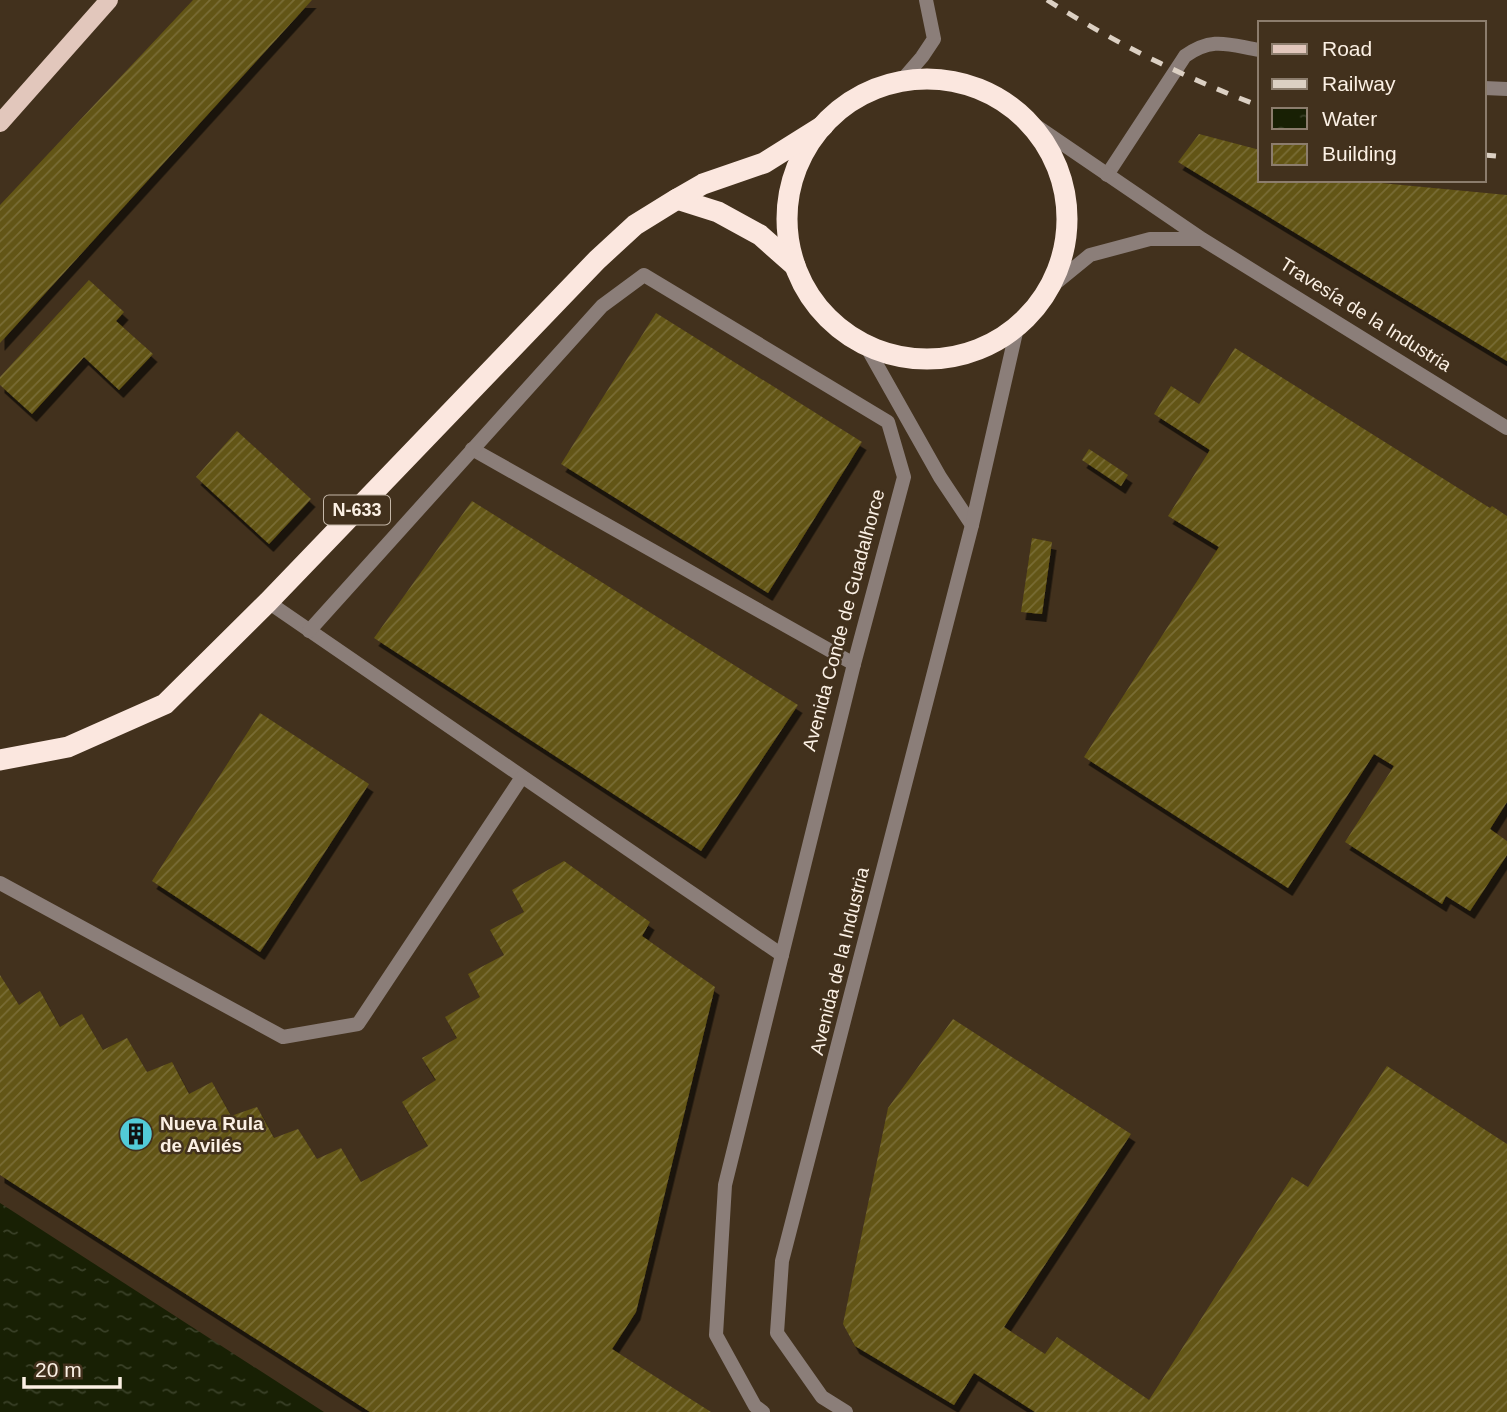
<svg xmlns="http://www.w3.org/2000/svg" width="1507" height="1412" viewBox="0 0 1507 1412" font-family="Helvetica,sans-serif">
	<defs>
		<pattern id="water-ripples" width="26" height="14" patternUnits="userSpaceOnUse" patternTransform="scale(1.75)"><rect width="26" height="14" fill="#182004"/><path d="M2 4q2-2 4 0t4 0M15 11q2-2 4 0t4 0" fill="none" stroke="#3a4128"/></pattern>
		<pattern id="building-hatch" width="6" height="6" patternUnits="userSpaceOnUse" patternTransform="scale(1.75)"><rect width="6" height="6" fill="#625414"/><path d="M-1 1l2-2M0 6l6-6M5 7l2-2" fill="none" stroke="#796d36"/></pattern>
		<filter id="shadow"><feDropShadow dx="4.5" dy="8" stdDeviation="0" flood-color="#0009"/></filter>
	</defs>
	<rect width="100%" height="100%" fill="#42311d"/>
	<polygon fill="url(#water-ripples)" points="0,1203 324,1412 0,1412"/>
	<g fill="url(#building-hatch)" filter="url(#shadow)">
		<polygon points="193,0 312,0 0,343 0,205"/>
		<polygon points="1199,134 1260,150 1260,180 1370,180 1381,183 1507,195 1507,361 1178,162"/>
		<polygon points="89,280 124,312 116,321 153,354 119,390 84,357 32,414 0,385 0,377"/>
		<polygon points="656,313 862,442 768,593 561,464"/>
		<polygon points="1235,348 1490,508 1492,506 1507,516 1507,802 1490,829 1507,841 1507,855 1470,911 1446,896 1442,904 1345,842 1394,766 1374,754 1288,888 1084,757 1219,547 1168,516 1210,450 1154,414 1171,386 1199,404"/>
		<polygon points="237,431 311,499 269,544 196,477"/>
		<polygon points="1089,449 1128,475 1121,486 1082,460"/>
		<polygon points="472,501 798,705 701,851 374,638"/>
		<polygon points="1032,538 1052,542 1042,614 1021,612"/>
		<polygon points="260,713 369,784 260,952 152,881"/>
		<polygon points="564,861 650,922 642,936 715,987 636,1312 612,1349 711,1412 370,1412 0,1175 0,975 19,1005 40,991 60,1027 82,1014 103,1050 127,1038 147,1072 172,1062 189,1094 212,1082 231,1116 257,1107 274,1138 298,1129 317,1159 341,1148 361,1182 428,1146 402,1102 436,1080 422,1058 457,1038 445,1017 480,997 468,974 504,955 490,930 524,912 512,890"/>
		<polygon points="953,1019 1131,1134 1004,1327 1045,1354 1057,1337 1149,1400 1292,1177 1308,1187 1387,1066 1507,1144 1507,1412 1035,1412 974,1373 954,1405 855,1346 843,1324 888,1108"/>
	</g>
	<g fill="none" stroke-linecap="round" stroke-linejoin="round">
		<g stroke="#8b7e79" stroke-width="14">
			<polyline points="1484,88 1507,89"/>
			<path d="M1107,175L1185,56C1213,36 1229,45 1260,50"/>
			<polyline points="472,449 854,664"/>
			<polyline points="268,602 782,955"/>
			<polyline points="309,631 602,306 644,275 888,422 904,477 854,664 725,1185 716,1335 755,1406 763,1412"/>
			<polyline points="0,883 283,1037 358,1024 522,777"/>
		</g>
		<g stroke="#8b7e79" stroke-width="14">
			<polyline points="903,79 922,57 934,39 926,0"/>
			<polyline points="1032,123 1202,239 1507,428"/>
			<polyline points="1052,286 1090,255 1150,239 1200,239"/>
			<polyline points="865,344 940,477 972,525"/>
			<polyline points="846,1412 822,1397 777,1333 782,1261 972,525 1017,328"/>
		</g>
		<polyline stroke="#e2c7bc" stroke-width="18" points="0,123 109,0"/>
		<g stroke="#fbe7df" stroke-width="21">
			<circle cx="927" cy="219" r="140"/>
			<polyline points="677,199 718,212 760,235 795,266"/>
			<polyline points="0,760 68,747 165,704 268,602 597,260 635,225 677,199 703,184 764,163 823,126"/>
		</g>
		<g stroke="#dcd0c3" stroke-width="5" stroke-dasharray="12 12" stroke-linecap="butt">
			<path d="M1047,0C1115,43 1185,78 1260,106"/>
			<polyline points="1484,155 1507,157"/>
		</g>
	</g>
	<defs>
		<g id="building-disc" transform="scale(1.75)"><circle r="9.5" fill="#52cbd8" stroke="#42311d"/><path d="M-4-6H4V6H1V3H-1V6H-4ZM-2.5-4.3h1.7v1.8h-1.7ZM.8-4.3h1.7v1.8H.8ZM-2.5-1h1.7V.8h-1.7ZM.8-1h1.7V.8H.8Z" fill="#111"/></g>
	</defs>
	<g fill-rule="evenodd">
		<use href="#building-disc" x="136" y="1134"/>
	</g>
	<g text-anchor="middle" stroke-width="5" stroke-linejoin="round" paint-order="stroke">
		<rect fill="#42311d" stroke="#c4b7a8" stroke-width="2" x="324" y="495.5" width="66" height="29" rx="5"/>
		<g font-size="18" font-weight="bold" fill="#fbf0e4">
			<text x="357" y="516">N-633</text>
		</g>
		<g font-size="19" fill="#fbf0e4" stroke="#42311d">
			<text transform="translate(1366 314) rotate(32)" y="7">Travesía de la Industria</text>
			<text transform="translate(843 620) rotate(-75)" y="7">Avenida Conde de Guadalhorce</text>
			<text transform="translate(839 961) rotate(-76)" y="7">Avenida de la Industria</text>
		</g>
		<g font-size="19" font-weight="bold" fill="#fbf0e4" stroke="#42311d" text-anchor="start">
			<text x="160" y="1130">Nueva Rula<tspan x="160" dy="22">de Avilés</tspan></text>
		</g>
	</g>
	<rect x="1258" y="21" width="228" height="161" fill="#42311d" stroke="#8c7d6d" stroke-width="2"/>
	<rect x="1272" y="44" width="35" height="10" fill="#e2c7bc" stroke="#8c7d6d" stroke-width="2"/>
	<text x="1322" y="56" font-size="21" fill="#fbf0e4">Road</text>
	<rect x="1272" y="79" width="35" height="10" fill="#dcd0c3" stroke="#8c7d6d" stroke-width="2"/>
	<text x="1322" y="91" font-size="21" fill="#fbf0e4">Railway</text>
	<rect x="1272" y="108" width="35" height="21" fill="url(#water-ripples)" stroke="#8c7d6d" stroke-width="2"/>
	<text x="1322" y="126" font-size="21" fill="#fbf0e4">Water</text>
	<rect x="1272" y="144" width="35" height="21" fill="url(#building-hatch)" stroke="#8c7d6d" stroke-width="2"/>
	<text x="1322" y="161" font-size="21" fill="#fbf0e4">Building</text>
	<path d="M24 1377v10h96v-10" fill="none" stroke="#fbf0e4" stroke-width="3.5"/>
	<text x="35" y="1377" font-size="21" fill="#fbf0e4" stroke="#42311d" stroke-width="5" paint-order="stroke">20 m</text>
</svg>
